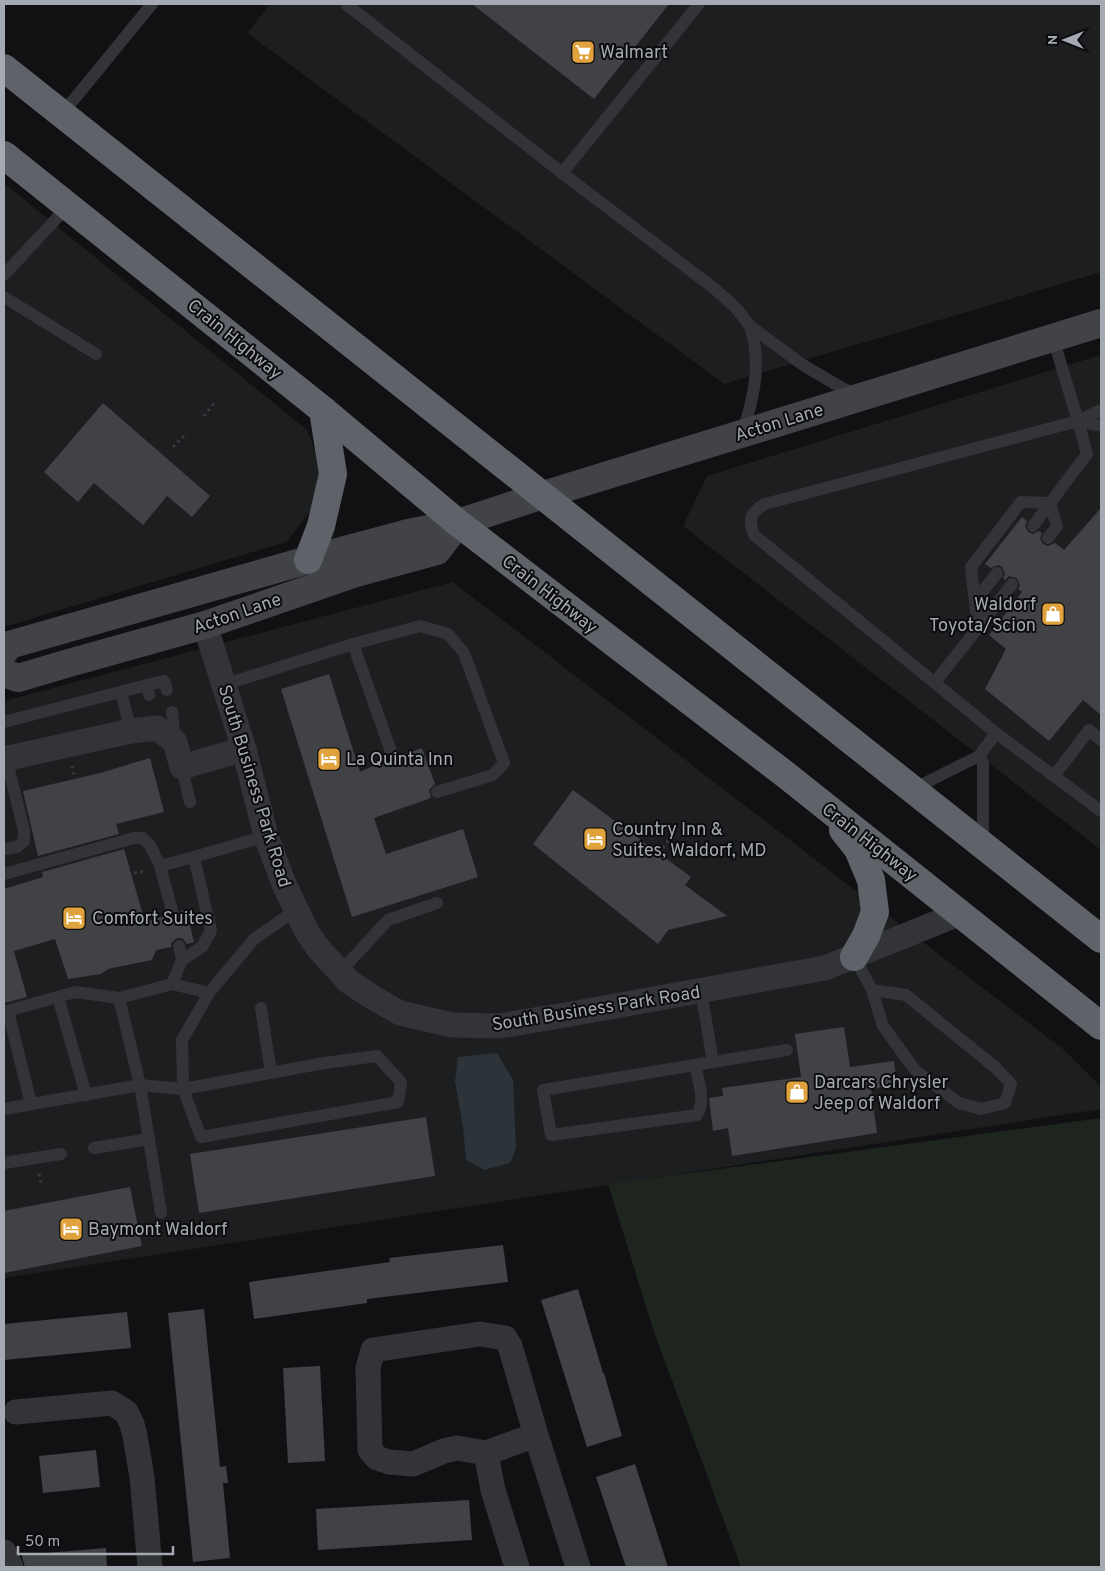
<svg xmlns="http://www.w3.org/2000/svg" width="1105" height="1571" viewBox="0 0 1105 1571" font-family="Overpass,sans-serif">
	<rect width="100%" height="100%" fill="#111113"/>
	<g fill="#1d1e20">
		<polygon points="270,4 1101,4 1101,272 724,384 247,33"/>
		<polygon points="4,183 307,430 322,469 312,509 286,542 4,627"/>
		<polygon points="1101,355 1101,850 683,526 707,476"/>
		<polygon points="453,582 1064,1050 1101,1087 1101,1109 4,1278 4,701"/>
	</g>
	<polygon fill="#1e251f" points="1101,1118 1101,1567 741,1567 654,1332 608,1184"/>
	<polygon fill="#2c343a" points="497,1053 513,1080 516,1148 510,1163 484,1170 466,1160 463,1127 455,1081 458,1057"/>
	<g fill="#404246">
		<polygon points="472,4 669,4 594,99"/>
		<polygon points="103,403 210,496 192,517 167,496 143,525 94,483 78,502 44,472"/>
		<polygon points="1101,508 1101,715 1083,700 1049,741 985,689 1006,649 989,635 1022,592 1018,589 1020,585 1017,578 1009,576 1005,580 1003,578 1005,574 1002,567 998,565 991,568 985,564 1022,517 1027,521 1025,526 1028,532 1033,534 1039,531 1042,533 1040,538 1043,544 1048,546 1055,543 1064,550"/>
		<polygon points="329,674 360,772 386,760 391,765 396,764 401,759 401,755 422,748 435,784 429,790 431,798 374,818 386,854 463,829 478,877 352,917 281,689"/>
		<polygon points="150,758 164,812 116,824 119,834 38,856 23,791 100,773"/>
		<polygon points="573,790 691,877 685,885 727,916 668,930 658,944 533,844"/>
		<polygon points="124,849 145,922 165,916 170,922 176,922 181,917 181,911 186,910 194,942 187,944 182,938 177,938 171,943 171,947 156,950 152,960 108,969 101,974 68,979 55,939 14,951 27,997 4,1003 4,889 43,877 42,872"/>
		<polygon points="844,1027 850,1067 894,1061 897,1085 871,1089 877,1133 732,1156 728,1128 713,1131 709,1098 723,1096 722,1088 801,1077 795,1034"/>
		<polygon points="426,1117 435,1176 199,1213 190,1154"/>
		<polygon points="130,1187 142,1246 4,1273 4,1211"/>
		<polygon points="503,1245 508,1282 367,1299 367,1303 254,1319 249,1282 390,1262 389,1258"/>
		<polygon points="578,1289 603,1373 604,1373 622,1436 587,1447 541,1300"/>
		<polygon points="204,1309 220,1467 226,1466 228,1483 223,1483 230,1558 193,1562 168,1313"/>
		<polygon points="127,1312 131,1348 4,1360 4,1324"/>
		<polygon points="320,1366 325,1461 288,1463 283,1368"/>
		<polygon points="96,1450 100,1487 43,1493 39,1456"/>
		<polygon points="635,1464 668,1567 626,1567 596,1477"/>
		<polygon points="469,1500 472,1540 318,1550 316,1509"/>
		<polygon points="106,1548 107,1567 25,1567 22,1557 22,1555"/>
	</g>
	<g fill="none" stroke-linecap="round" stroke-linejoin="round">
		<g stroke="#393b3e" stroke-width="3" stroke-dasharray="2.5 4" stroke-linecap="butt">
			<polyline points="204,416 214,403"/>
			<polyline points="173,447 187,433"/>
			<polyline points="72,766 74,775"/>
			<polyline points="659,853 674,833"/>
			<polyline points="134,873 146,871"/>
			<polyline points="39,1174 41,1183"/>
		</g>
		<g stroke="#333437" stroke-width="12">
			<polyline points="346,4 562,173 715,289 736,308 750,326 803,365 842,388 857,395"/>
			<polyline points="62,114 152,4"/>
			<polyline points="562,173 699,4"/>
			<polyline points="4,275 68,206"/>
			<polyline points="4,297 96,354"/>
			<polyline points="1053,338 1078,421"/>
			<path d="M1101,410L1078,421L765,504C750,513 748,519 754,535L996,733L1101,811"/>
			<path d="M742,434C754,397 762,364 750,326"/>
			<polyline points="1033,526 1050,503"/>
			<polyline points="1048,538 1057,526 1050,503"/>
			<polyline points="975,601 997,573"/>
			<polyline points="978,628 1012,584"/>
			<polyline points="935,682 978,628 971,567 1021,502 1050,503 1087,454 1078,421 1101,426"/>
			<polyline points="147,685 164,681 167,690"/>
			<polyline points="223,685 353,644"/>
			<polyline points="121,692 131,731"/>
			<polyline points="172,712 175,742"/>
			<polyline points="4,722 147,685 149,695"/>
			<polyline points="979,756 996,733"/>
			<polyline points="393,757 353,644 420,626 448,634 464,653 504,763 493,775 437,792"/>
			<polyline points="182,767 190,802"/>
			<polyline points="1054,776 1089,730 1101,740"/>
			<polyline points="913,789 979,756 983,763 983,844"/>
			<polyline points="4,849 17,847 24,841 24,830 6,758"/>
			<polyline points="4,874 134,838 143,838 150,845 160,866"/>
			<polyline points="173,914 160,866 194,857"/>
			<polyline points="179,946 182,960"/>
			<polyline points="854,957 872,990 883,1026 915,1070 959,1103 981,1109 1005,1103 1011,1084 996,1068 906,995 872,990"/>
			<polyline points="340,972 388,920 437,903"/>
			<polyline points="172,984 182,960 202,947 211,931 194,857 266,836"/>
			<polyline points="58,997 86,1095"/>
			<polyline points="119,998 140,1085 161,1213"/>
			<polyline points="261,1008 271,1073"/>
			<polyline points="8,1011 31,1104"/>
			<polyline points="4,1012 75,992 119,998 172,984 209,993 254,939 296,910"/>
			<polyline points="713,1062 787,1050"/>
			<path d="M695,1065C698,1081 706,1100 697,1115L551,1135L543,1090L713,1062L701,991"/>
			<polyline points="4,1109 140,1085 183,1089 201,1137 398,1102 401,1082 377,1056 324,1063 183,1089 182,1040 209,993"/>
			<polyline points="94,1148 149,1139"/>
			<polyline points="4,1163 61,1154"/>
		</g>
		<g stroke="#333437" stroke-width="25">
			<polyline points="205,625 244,749 266,836 284,884 307,932 318,948 348,981 372,997 400,1013 452,1025 499,1026 571,1014 825,968 961,913"/>
			<polyline points="4,759 131,731 157,728 175,742 182,767 244,749"/>
			<polyline points="16,1412 112,1403 126,1412 132,1424 135,1436 142,1477 150,1567"/>
			<polyline points="536,1435 486,1453 457,1448 444,1451 413,1464 389,1462 377,1458 370,1450 368,1368 373,1350 480,1334 505,1338 510,1346 536,1435 578,1567"/>
			<polyline points="486,1453 493,1490 517,1567"/>
			<polyline points="4,1552 11,1567"/>
		</g>
		<g stroke="#414347" stroke-width="28">
			<polyline points="4,652 9,645 308,560 408,533 458,523 543,495 1101,323"/>
			<polyline points="4,673 18,678 69,663 205,625 356,573 437,551 458,523"/>
		</g>
		<g stroke="#5f6268" stroke-width="28">
			<polyline points="4,68 1101,939"/>
			<polyline points="4,155 323,410 458,523 786,775 1101,1026"/>
			<polyline points="308,560 321,526 333,474 323,410"/>
			<polyline points="843,830 858,849 871,880 875,912 866,936 854,957"/>
		</g>
	</g>
	<defs>
		<g id="supermarket-square" transform="scale(1.25)"><rect x="-9" y="-9" width="18" height="18" rx="4" fill="#e0a23c" stroke="#0c0c0e"/><path d="M-6-5.5h2.5l.6 2H6L4.5 2H-2.5L-4.4-4H-6ZM-1.5 3.2a1.3 1.3 0 1 0 .1 0ZM3 3.2a1.3 1.3 0 1 0 .1 0Z" fill="#fff"/></g>
		<g id="shop-square" transform="scale(1.25)"><rect x="-9" y="-9" width="18" height="18" rx="4" fill="#e0a23c" stroke="#0c0c0e"/><path d="M-5-2.5h2.3a2.7 3.5 0 0 1 5.4 0H5L5.5 6h-11ZM-1.5-2.5h3a1.5 2.3 0 0 0-3 0Z" fill="#fff"/></g>
		<g id="hotel-square" transform="scale(1.25)"><rect x="-9" y="-9" width="18" height="18" rx="4" fill="#e0a23c" stroke="#0c0c0e"/><path d="M-6-4.5h1.5V1H6V5H4.5V3h-9V5H-6ZM-4 0a1.8 1.8 0 1 1 3.6 0ZM.5 0V-2.5h3Q6-2.5 6 0Z" fill="#fff"/></g>
	</defs>
	<g fill-rule="evenodd">
		<use href="#supermarket-square" x="583" y="52"/>
		<use href="#shop-square" x="1053" y="614"/>
		<use href="#hotel-square" x="329" y="759"/>
		<use href="#hotel-square" x="595" y="839"/>
		<use href="#hotel-square" x="74" y="918"/>
		<use href="#shop-square" x="797" y="1092"/>
		<use href="#hotel-square" x="71" y="1229"/>
	</g>
	<g text-anchor="middle" stroke-width="4" stroke-linejoin="round" paint-order="stroke">
		<g font-size="18" fill="#a4a9b2" stroke="#0c0c0e" text-anchor="start">
			<text x="600" y="58">Walmart</text>
			<text x="1036" y="610" text-anchor="end">Waldorf<tspan x="1036" dy="21">Toyota/Scion</tspan></text>
			<text x="346" y="765">La Quinta Inn</text>
			<text x="612" y="835">Country Inn &amp;<tspan x="612" dy="21">Suites, Waldorf, MD</tspan></text>
			<text x="92" y="924">Comfort Suites</text>
			<text x="814" y="1088">Darcars Chrysler<tspan x="814" dy="21">Jeep of Waldorf</tspan></text>
			<text x="88" y="1235">Baymont Waldorf</text>
		</g>
		<g font-size="18" fill="#a4a9b2" stroke="#0c0c0e">
			<text transform="translate(235 339) rotate(39)" y="6">Crain Highway</text>
			<text transform="translate(779 422) rotate(-17)" y="6">Acton Lane</text>
			<text transform="translate(550 594) rotate(38)" y="6">Crain Highway</text>
			<text transform="translate(237 613) rotate(-19)" y="6">Acton Lane</text>
			<text transform="translate(255 786) rotate(73)" y="6">South Business Park Road</text>
			<text transform="translate(870 842) rotate(38)" y="6">Crain Highway</text>
			<text transform="translate(596 1008) rotate(-9)" y="6">South Business Park Road</text>
		</g>
	</g>
	<rect width="1105" height="1571" fill="none" stroke="#a4a9b2" stroke-width="10"/>
	<g transform="translate(1065 40) rotate(270)" stroke="#0c0c0e" stroke-width="4" paint-order="stroke">
	<path d="M0-4L9 19L0 12L-9 19Z" fill="#a4a9b2"/>
	<text y="-8" font-size="14" font-weight="bold" text-anchor="middle" fill="#a4a9b2">N</text>
	</g>
	<path d="M18 1546v8h155v-8" fill="none" stroke="#a4a9b2" stroke-width="2.5"/>
	<text x="25" y="1546" font-size="15" fill="#a4a9b2" stroke="#0c0c0e" stroke-width="4" paint-order="stroke">50 m</text>
</svg>
